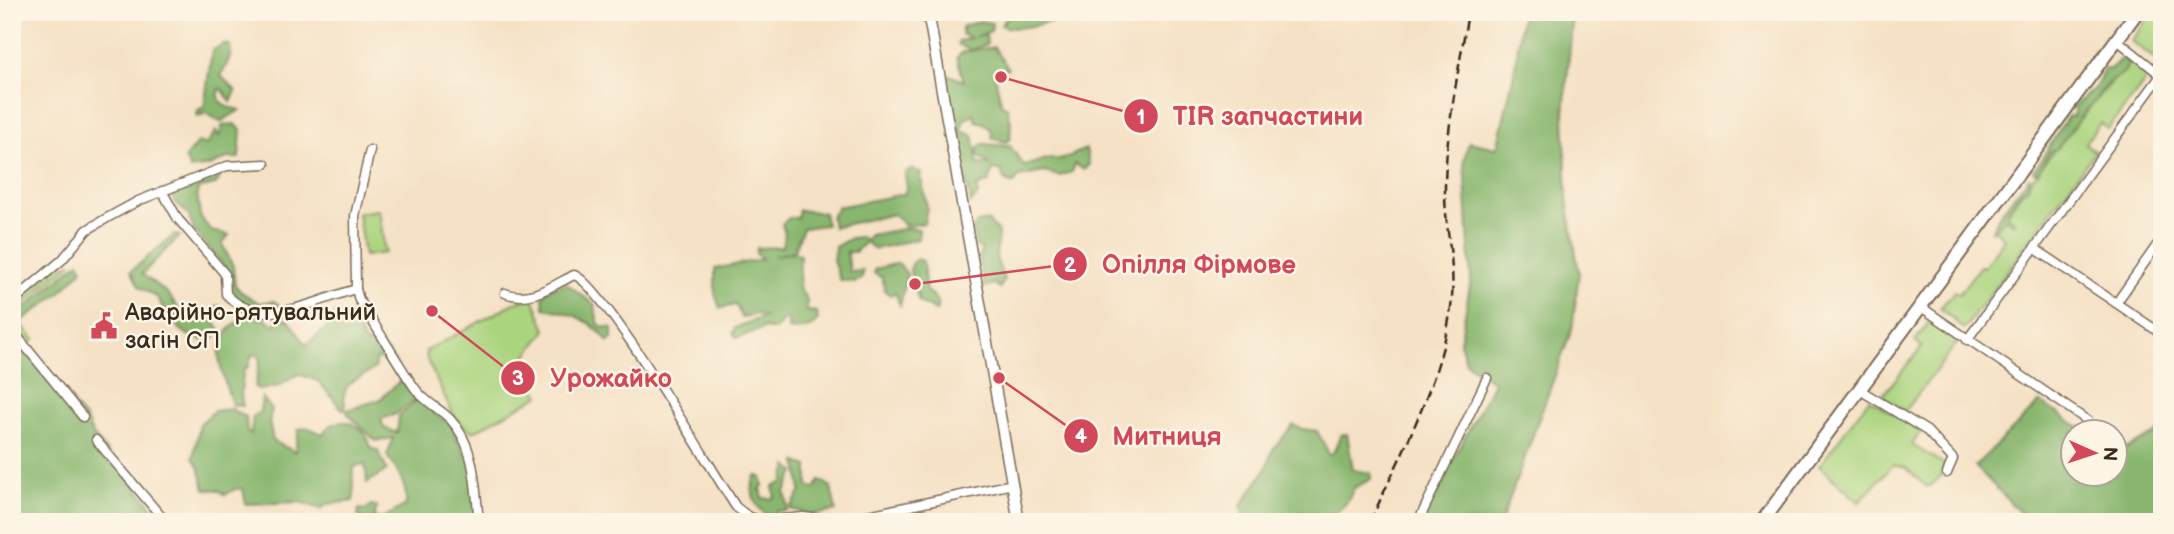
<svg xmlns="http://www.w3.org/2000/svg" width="2174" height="534" viewBox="0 0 2174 534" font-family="'Balsamiq Sans',sans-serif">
	<rect width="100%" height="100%" fill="#fcf5e5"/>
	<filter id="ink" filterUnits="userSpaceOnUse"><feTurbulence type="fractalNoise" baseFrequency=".0143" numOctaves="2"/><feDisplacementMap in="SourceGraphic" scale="14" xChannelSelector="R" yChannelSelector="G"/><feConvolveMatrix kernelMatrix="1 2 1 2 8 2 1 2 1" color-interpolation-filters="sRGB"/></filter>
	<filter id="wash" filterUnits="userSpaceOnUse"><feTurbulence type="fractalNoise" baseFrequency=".00686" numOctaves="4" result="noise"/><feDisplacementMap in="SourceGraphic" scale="28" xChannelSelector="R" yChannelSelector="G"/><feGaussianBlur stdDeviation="1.57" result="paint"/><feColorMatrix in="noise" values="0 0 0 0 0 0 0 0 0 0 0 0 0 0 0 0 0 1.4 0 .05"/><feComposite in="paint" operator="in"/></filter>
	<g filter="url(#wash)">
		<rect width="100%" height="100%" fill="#f5e1c5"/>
		<g fill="#abd47f" stroke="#737f4e" stroke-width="2">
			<polygon points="2153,12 2162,12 2162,57 2158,61 2131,41"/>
			<polygon points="2130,59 2150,75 2108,129 2100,123 2085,143 2095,152 1964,329 1940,308 1955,291 1959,294 1980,266 1984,267 2004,239 1994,229 2051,154"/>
			<polygon points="379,210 385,253 364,256 358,213"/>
			<polygon points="72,263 13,313 34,340 30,343 12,326 12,305 60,266"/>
			<polygon points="533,298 546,330 521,363 540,395 473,432 455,418 427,360 426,351 514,303"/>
			<polygon points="1932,318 1960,339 1905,411 1881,397 1922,347 1915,341"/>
			<polygon points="1869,399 1921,431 1912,445 1947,466 1945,472 1928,488 1906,468 1893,465 1859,502 1819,466"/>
		</g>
		<g fill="#88b66e" stroke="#627046" stroke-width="2">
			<path d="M1055,12L1062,16C1052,24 1010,32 1001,25L1009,15Z"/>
			<polygon points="1522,12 1573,12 1564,113 1567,199 1579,273 1572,329 1501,522 1419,522 1494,383 1466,363 1460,342 1471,280 1464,160 1469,142 1497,148 1515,69"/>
			<polygon points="979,21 992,23 991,31 975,37 986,35 987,44 971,50 958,45 959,41 971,38 962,34 962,27"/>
			<polygon points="223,44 230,45 231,55 221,76 236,91 231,102 222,89 219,90 219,100 227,107 240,110 220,122 206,113 197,117 198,110 204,107 212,51"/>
			<path d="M994,47L1008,68L994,74L1002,105L1007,107L1011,122L1010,139L1006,142L992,138V131L984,123L976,121L974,114L964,120L961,129H955L950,122V112L955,107C945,98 942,86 949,75L964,81L957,57L963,52Z"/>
			<path d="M2122,58L2128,64C2124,77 2116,76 2107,84C2099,91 2098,101 2088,107L2057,149L2050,151L2038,173L2034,171L2068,116L2073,117L2075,105L2096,87L2104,69H2110Z"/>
			<polygon points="235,124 241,130 239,158 227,158 210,166 190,169 185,158 198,142 206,145 216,131 219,136 223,125"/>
			<polygon points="960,131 973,135 978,164 989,164 978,156 978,147 983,144 1010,146 1024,166 1050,158 1061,160 1086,149 1089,164 1084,170 1075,164 1072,172 1059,176 1044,172 1019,177 1013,184 1004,180 1001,170 993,170 989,182 977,187 978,195 971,203 956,134"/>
			<polygon points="912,169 920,172 927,207 924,223 905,226 894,214 833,227 831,216 838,207 904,194 907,187 905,173"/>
			<path d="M218,172L221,173C219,186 211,186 200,188L197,191L200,216L211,231L229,235L222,244L233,266L235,285L240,291L259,303L274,301L279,305L275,311L246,306L232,294L225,267L194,230L188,214L174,201L171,194L176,190Z"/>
			<polygon points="2030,176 2028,188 2021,192 2006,215 2014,220 2014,224 2005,219 1991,232 2000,214"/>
			<path d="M799,210L824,213L826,225L803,228L794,251L774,256L792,252L800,255L799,288L807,300V311L817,312L818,320C812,329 798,331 788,329V320L784,319L775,330L765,328L737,338L733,333L735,328L766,316L756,314L742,318L736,305L720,308L715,294V269L762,259L756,254L757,248L782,247L785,234L782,224L789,218H797Z"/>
			<path d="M988,221L998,232L996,258L1004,280L1000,288L995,284L985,287C982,274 976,262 982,249L976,246L973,230L977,223Z"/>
			<polygon points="908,228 919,229 918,239 875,249 865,242 855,252 847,252 850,272 863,271 862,278 856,282 840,280 833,261 835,247 851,238 861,237 865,240 870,235"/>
			<path d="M174,235L180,236L142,274L167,293L187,320L201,323L214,315L216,306H220L223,316L213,320L220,330L213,339C191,346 164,318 159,299L139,286L131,271Z"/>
			<polygon points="917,259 923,261 926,292 932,294 938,304 936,311 919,302 910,271 911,264"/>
			<polygon points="79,262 82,267 80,272 60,293 12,328 12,319"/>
			<polygon points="898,263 907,274 900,305 895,292 891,295 885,291 882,278 874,273 875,269"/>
			<path d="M566,283L595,305L597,320L601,327L612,328V339L608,342C593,320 570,312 544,308L543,296L549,289Z"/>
			<path d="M256,311L259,319L264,318L275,325L279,318L289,320L306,345L326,328L335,313L350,315L365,343C384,345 393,354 399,372L394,370L390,361L382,358L375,360V368C365,377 343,380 344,398C344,402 346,405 345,409H342L318,381L298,374L279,386L260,390L255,387L260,360L257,355H252L248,367L244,369C242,384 239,393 243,406L232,405C218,359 204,337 256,311Z"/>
			<polygon points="12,334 85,418 93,435 165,522 12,522"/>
			<path d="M400,381L410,383L417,392L416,399L396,414L381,419L384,428L397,433L399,416L419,399L441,419L452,422L457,440L475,468L479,522H363L366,520L358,516L359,509L366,510L371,505L377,507L374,518L381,519L406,505C408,488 397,469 387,456L393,438L376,441L347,413V410L379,400Z"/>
			<path d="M262,397L272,410L269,421L273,441L295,452L299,429L309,428L322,434C339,411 366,424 371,448L378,451L387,470L367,483L365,464L355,466C349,478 357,489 353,501L327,504L321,509L300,502L246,504L243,489H235L225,495L219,490L205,489L199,467L193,458L200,424L214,411L231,409L246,417L247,432L251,434L253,416L260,412Z"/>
			<polygon points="2040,402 2087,432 2072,433 2072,475 2114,475 2115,451 2118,453 2162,430 2162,522 2029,522 1975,466"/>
			<path d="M1293,425L1302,429L1317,431L1329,454L1333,453L1341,435L1347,434L1353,470L1371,473V479L1354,488C1343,516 1328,519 1301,512C1287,526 1263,522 1244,522L1241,506L1267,467L1272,451Z"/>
			<polygon points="797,462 808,466 808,486 815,489 820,480 831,487 836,511 811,515 790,509 801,491"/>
			<path d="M788,466L795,471L785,492L788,506L786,511H777L770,518C756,509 747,492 756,475L761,477L763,486L759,490L762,491V498L772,499L775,496L773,486L783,483Z"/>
		</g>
	</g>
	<g filter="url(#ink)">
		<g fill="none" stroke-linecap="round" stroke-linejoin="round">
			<g stroke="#7c6a58" stroke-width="11">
				<g id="minor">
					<polyline points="2116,39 2162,76"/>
					<path d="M162,191L178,219L225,274L226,294C261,332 315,300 356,289L359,300C378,329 395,359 414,387C424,402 438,407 450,419C476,446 475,487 479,522"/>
					<polyline points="2034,248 2162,334"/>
					<polyline points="356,289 355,216 370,150"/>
					<path d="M505,293C529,303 552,286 574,275C602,283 712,471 736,507L749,517L764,521L803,517L840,521L1013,484"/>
					<polyline points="12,302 62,260 87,230 107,218 138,201 227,166 265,164"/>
					<polyline points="2117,302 2162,238"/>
					<polyline points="1921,307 2088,421"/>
					<polyline points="12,330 83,417"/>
					<polyline points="1967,340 2162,74"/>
					<polyline points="1860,390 1927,431 1953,459 1947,473"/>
					<polyline points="96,440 166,522"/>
					<polyline points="1418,522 1487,378"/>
				</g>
			</g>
			<g stroke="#7c6a58" stroke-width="13">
				<polyline id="tertiary" points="928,12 1019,522"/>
			</g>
			<g stroke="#7c6a58" stroke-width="16">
				<polyline id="primary" points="1762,522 2137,12"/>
			</g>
			<use href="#minor" stroke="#fff" stroke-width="8"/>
			<use href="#tertiary" stroke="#fff" stroke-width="10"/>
			<use href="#primary" stroke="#fff" stroke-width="12"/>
			<path stroke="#3b2a1e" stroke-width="2.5" stroke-dasharray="10 5" stroke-linecap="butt" d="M1370,522C1401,454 1438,387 1450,314C1458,267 1444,231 1445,186C1446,128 1459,70 1468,12"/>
		</g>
	</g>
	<defs>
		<g id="civic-bare" transform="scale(2.1)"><path d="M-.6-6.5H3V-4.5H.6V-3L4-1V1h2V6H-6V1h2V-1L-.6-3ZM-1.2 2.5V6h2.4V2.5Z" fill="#d1495b" stroke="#fcf5e5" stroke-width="2.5" paint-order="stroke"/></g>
	</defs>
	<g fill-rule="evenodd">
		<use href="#civic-bare" x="104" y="326"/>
	</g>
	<g text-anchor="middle" stroke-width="5" stroke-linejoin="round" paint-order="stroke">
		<g font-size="24" fill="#3b2a1e" stroke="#fcf5e5" text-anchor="start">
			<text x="125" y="320">Аварійно-рятувальний<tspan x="125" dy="28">загін СП</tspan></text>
		</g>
	</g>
	<path fill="none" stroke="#d1495b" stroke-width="2.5" d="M1001 77L1141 116M915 284L1070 264M432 311L518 378M999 378L1081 436"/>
	<g fill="#d1495b" stroke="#fcf5e5" stroke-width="2.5">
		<circle cx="1001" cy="77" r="7"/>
		<circle cx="915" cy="284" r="7"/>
		<circle cx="432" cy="311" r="7"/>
		<circle cx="999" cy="378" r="7"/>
		<circle cx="1141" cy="116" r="18"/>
		<circle cx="1070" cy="264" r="18"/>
		<circle cx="518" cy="378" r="18"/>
		<circle cx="1081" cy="436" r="18"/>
	</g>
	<g font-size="21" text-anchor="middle" font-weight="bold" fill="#fff">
		<text x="1141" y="124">1</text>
		<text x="1070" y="272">2</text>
		<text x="518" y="385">3</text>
		<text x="1081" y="443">4</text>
	</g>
	<g font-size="26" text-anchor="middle" font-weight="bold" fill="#d1495b" stroke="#fcf5e5" stroke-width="5" stroke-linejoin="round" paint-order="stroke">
		<text x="1268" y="125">TIR запчастини</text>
		<text x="1199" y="273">Опілля Фірмове</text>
		<text x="611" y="387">Урожайко</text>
		<text x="1167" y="445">Митниця</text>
	</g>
	<rect width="2174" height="534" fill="none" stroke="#fcf5e5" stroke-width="42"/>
	<g transform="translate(2094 453) rotate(93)"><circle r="33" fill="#fcf5e5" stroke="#afa495" stroke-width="2"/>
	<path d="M0-5L12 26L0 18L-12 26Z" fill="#d1495b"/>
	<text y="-10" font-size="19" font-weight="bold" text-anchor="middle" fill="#3b2a1e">N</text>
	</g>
</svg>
